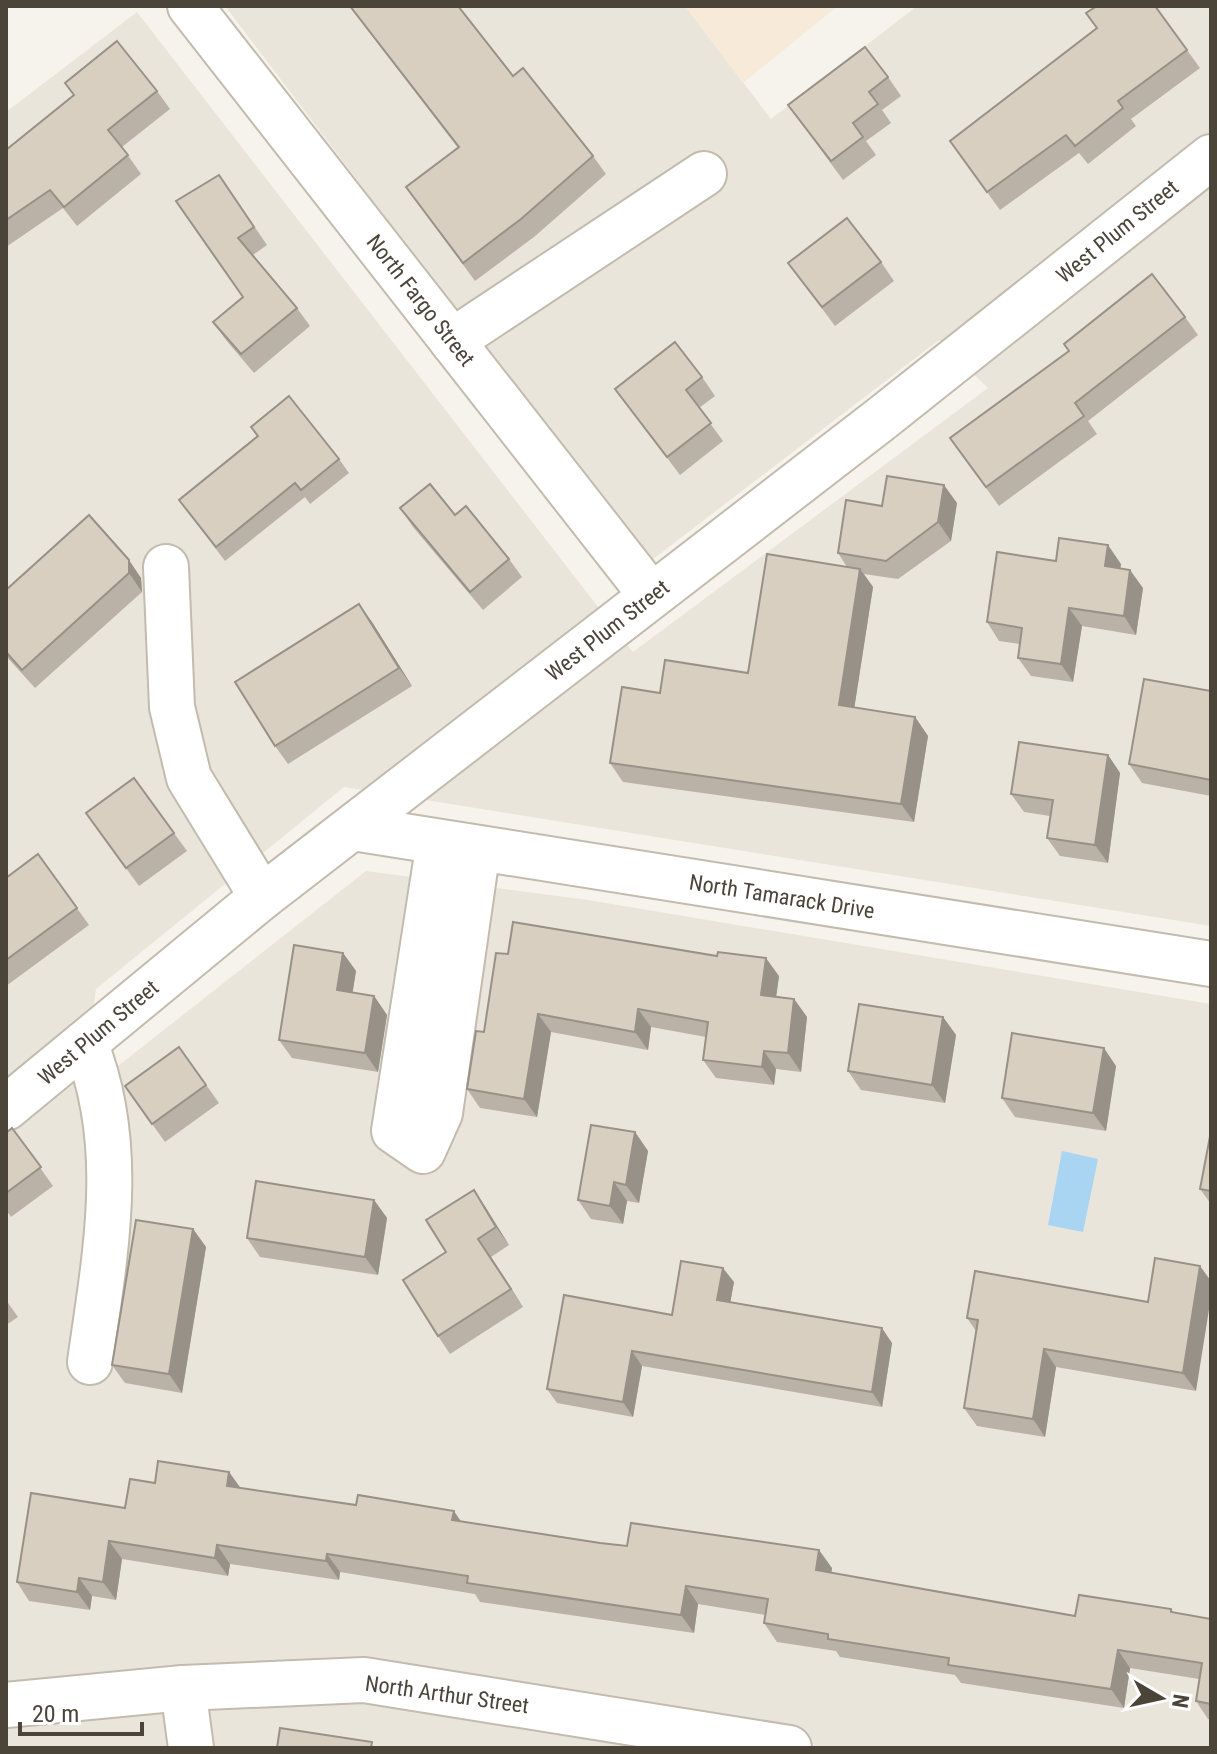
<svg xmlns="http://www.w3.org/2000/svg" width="1217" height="1754" viewBox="0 0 1217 1754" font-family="'Roboto Condensed',sans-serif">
	<rect width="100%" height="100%" fill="#f6f3ec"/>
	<polygon fill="#eae5da" points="225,6 685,6 771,119 917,6 1211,6 1211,926 344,787 96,989 81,1095 366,871 588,900 1211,1004 1211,1748 6,1748 6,112 137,12 633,652 988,388 939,340 648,563"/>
	<polygon fill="#f7ead8" points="685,6 838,6 743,83"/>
	<polygon fill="#a9d4f2" points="1062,1151 1098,1159 1083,1232 1048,1225"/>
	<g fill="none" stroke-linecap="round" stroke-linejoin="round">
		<g stroke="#c2bbae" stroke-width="48">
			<g id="minor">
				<polyline points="190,6 651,595"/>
				<polyline points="452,341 704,174"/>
				<polyline points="166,567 172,707 189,778 262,897"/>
				<polyline points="353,828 1211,964"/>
				<polyline points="439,842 394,1131 423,1151 440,1113 478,848"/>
				<path d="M85,1043C127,1147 105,1255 90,1362"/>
				<polyline points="6,1108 262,897 881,419 1211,157"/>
				<polyline points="183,1688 191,1748"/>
				<polyline points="6,1705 183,1688 364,1680 789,1748"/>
			</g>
		</g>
		<use href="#minor" stroke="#fff" stroke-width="44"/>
	</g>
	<g fill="#bab2a6">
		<polygon points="349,6 458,6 513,76 593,156 606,174 534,237 475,281 406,187 458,148"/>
		<polygon points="1155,6 1200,68 1131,119 1136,126 1088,164 1079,153 1000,210 950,141"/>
		<polygon points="888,77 901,96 882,110 891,123 866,141 876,155 843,180 788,105"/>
		<polygon points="65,83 157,91 170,109 122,147 141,174 77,226 63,208 6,247 6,150 74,96"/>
		<polygon points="219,175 267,245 253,255 297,308 310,326 254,373 226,340 213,322 243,297"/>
		<polygon points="881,262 894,281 835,326 788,263"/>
		<polygon points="1185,317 1198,335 1088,421 1097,434 999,506 950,438"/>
		<polygon points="702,377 715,396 699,408 723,441 680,475 615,389"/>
		<polygon points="251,427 339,459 349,473 310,504 305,497 225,561 179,500 257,437"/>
		<polygon points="957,503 951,541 898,579 864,574 873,587 854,708 915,717 928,736 914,822 623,782 610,763 660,693 748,673 847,567 838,553 882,506"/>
		<polygon points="400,508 455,515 509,559 522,577 483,610 413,527"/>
		<polygon points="89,515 141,578 142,592 35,688 6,656 6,590"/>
		<polygon points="1056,561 1121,564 1120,569 1143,588 1136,635 1082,626 1073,682 1031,676 1018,658 1020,644 999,641 987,622"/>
		<polygon points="372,622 412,686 288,764 275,746"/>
		<polygon points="1211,691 1211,796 1142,783 1129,764"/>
		<polygon points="1108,755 1120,773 1108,863 1060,856 1047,838 1050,816 1024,812 1011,794"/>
		<polygon points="134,778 187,851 139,886 86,813"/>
		<polygon points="38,854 89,925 6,986 6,878"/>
		<polygon points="343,953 356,971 352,993 374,996 387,1015 378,1072 292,1058 279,1040"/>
		<polygon points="508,954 779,976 776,996 794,999 807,1017 801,1072 776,1069 774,1085 716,1078 703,1060 706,1037 651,1027 648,1050 551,1032 537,1117 480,1108 467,1089"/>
		<polygon points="943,1017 956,1035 945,1103 861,1090 848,1071"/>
		<polygon points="179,1047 219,1103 165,1142 125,1086"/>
		<polygon points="1116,1066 1106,1131 1015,1117 1002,1098"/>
		<polygon points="12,1128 53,1186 11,1217 6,1210 6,1133"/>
		<polygon points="1211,1131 1211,1204 1200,1189"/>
		<polygon points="635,1132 648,1151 639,1203 627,1201 623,1224 591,1219 578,1200"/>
		<polygon points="474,1190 509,1245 491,1257 523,1307 450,1354 438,1336 446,1252"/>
		<polygon points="374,1200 387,1218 378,1275 260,1257 247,1238"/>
		<polygon points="193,1229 206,1247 182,1393 125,1383 112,1365"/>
		<polygon points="734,1282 730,1303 892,1343 882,1407 642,1366 633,1417 557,1403 547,1389 672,1315"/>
		<polygon points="6,1300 18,1317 6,1325"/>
		<polygon points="1148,1302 1196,1391 1056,1367 1045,1437 977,1426 964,1408 976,1331 967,1318"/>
		<polygon points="229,1472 240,1488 600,1543 832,1568 831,1573 1075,1616 1171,1609 1174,1613 1211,1619 1211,1720 1208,1719 1196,1701 1199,1679 1130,1668 1124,1708 961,1683 955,1675 840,1657 836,1651 777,1642 764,1623 765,1615 698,1604 694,1633 480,1602 475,1594 340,1572 339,1580 230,1564 228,1576 122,1559 116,1600 92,1596 90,1610 29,1601 17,1582 125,1508 155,1483"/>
	</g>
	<g fill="#979187">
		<polygon points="944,485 957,503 951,541 938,522"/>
		<polygon points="1108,545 1121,564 1118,584 1105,566"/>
		<polygon points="129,560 141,578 142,592 129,573"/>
		<polygon points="860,569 873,587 852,723 839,705"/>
		<polygon points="1130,570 1143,588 1136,635 1124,616"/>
		<polygon points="359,604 372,622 412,686 399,668"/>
		<polygon points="1069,608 1082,626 1073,682 1061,664"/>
		<polygon points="915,717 928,736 914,822 901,804"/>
		<polygon points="1108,755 1120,773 1108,863 1095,845"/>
		<polygon points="343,953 356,971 350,1009 337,990"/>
		<polygon points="766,958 779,976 774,1013 761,995"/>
		<polygon points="374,996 387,1015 378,1072 365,1053"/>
		<polygon points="794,999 807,1017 801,1072 788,1053"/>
		<polygon points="638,1009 651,1027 648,1050 635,1032"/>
		<polygon points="538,1014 551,1032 537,1117 524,1099"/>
		<polygon points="943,1017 956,1035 945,1103 932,1085"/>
		<polygon points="1104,1048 1116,1066 1106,1131 1093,1113"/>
		<polygon points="764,1051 776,1069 774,1085 762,1067"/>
		<polygon points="635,1132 648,1151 639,1203 626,1185"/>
		<polygon points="614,1182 627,1201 623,1224 610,1206"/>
		<polygon points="474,1190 486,1208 509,1245 496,1227"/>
		<polygon points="374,1200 387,1218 378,1275 365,1257"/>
		<polygon points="193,1229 206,1247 182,1393 169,1374"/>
		<polygon points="478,1239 491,1257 523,1307 511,1289"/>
		<polygon points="1200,1266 1211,1281 1211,1297 1196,1391 1183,1373"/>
		<polygon points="723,1268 734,1282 728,1315 717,1300"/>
		<polygon points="882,1328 892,1343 882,1407 872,1392"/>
		<polygon points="1044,1349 1056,1367 1045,1437 1033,1419"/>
		<polygon points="632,1351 642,1366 633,1417 623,1402"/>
		<polygon points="229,1472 242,1490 227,1486"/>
		<polygon points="454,1511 466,1529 452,1520"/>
		<polygon points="109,1541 122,1559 116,1600 103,1582"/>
		<polygon points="217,1545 230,1564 228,1576 215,1558"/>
		<polygon points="819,1550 832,1568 829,1589 816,1570"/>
		<polygon points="327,1554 340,1572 339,1580 326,1561"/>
		<polygon points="79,1578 92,1596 90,1610 77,1592"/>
		<polygon points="686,1586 698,1604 694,1633 681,1615"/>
		<polygon points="1118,1650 1130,1668 1124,1708 1111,1689"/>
	</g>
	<g fill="#d8cfc1" stroke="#979187" stroke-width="2">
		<polygon points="350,6 458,6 513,76 523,68 593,156 521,219 463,263 406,187 459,147"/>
		<polygon points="1097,6 1155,6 1187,50 1118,101 1123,108 1075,146 1066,135 987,192 950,141 1097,28 1086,13"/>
		<polygon points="117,41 157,91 108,130 128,155 64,207 50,190 6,220 6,150 74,95 65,83"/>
		<polygon points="865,47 888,77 869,92 878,104 853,123 863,137 831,161 788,105"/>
		<polygon points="219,175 254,227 238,238 297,308 241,354 213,322 243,297 176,201"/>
		<polygon points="847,218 881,262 822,307 788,263"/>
		<polygon points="1152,274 1185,317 1075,403 1084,416 986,487 950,438 1069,351 1064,344"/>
		<polygon points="675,342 702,377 686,390 711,423 667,457 615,389"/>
		<polygon points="289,396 339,459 301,490 295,483 216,547 179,500 258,436 251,427"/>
		<polygon points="887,476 944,485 938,522 886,561 838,553 846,500 882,506"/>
		<polygon points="430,484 455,515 466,506 509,559 470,592 400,508"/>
		<polygon points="89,515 129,560 129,573 22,670 6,652 6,590"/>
		<polygon points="1059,538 1108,545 1105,566 1130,570 1124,616 1069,608 1061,664 1018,658 1022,628 987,622 997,552 1056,561"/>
		<polygon points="767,554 860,569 839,705 915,717 901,804 610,763 622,687 660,693 665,660 748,673"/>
		<polygon points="359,604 399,668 275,746 235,682"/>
		<polygon points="1144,679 1211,691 1211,780 1129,764"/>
		<polygon points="1019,742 1108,755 1095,845 1047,838 1053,800 1011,794"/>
		<polygon points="134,778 174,833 126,868 86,813"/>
		<polygon points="38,854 77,908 6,960 6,878"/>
		<polygon points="513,922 717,956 718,952 766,958 761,995 794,999 788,1053 764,1051 762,1067 703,1060 708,1022 638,1009 635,1032 538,1014 524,1099 467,1089 476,1031 484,1032 496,953 508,954"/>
		<polygon points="294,945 343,953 337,990 374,996 365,1053 279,1040"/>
		<polygon points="859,1004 943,1017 932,1085 848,1071"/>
		<polygon points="1012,1033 1104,1048 1093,1113 1002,1098"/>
		<polygon points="179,1047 206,1085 152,1124 125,1086"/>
		<polygon points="591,1125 635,1132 626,1185 614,1182 610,1206 578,1200"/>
		<polygon points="12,1128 41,1167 6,1193 6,1133"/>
		<polygon points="1211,1131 1211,1191 1200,1189"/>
		<polygon points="256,1181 374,1200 365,1257 247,1238"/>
		<polygon points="474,1190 496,1227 478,1239 511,1289 438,1336 403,1280 446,1252 426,1220"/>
		<polygon points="136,1220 193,1229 169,1374 112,1365"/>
		<polygon points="1155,1258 1200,1266 1183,1373 1044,1349 1033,1419 964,1408 978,1320 967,1318 975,1271 1148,1302"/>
		<polygon points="681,1261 723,1268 717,1300 882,1328 872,1392 632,1351 623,1402 547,1389 564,1295 672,1315"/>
		<polygon points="158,1461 229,1472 227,1486 356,1505 358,1495 454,1511 452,1520 600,1543 627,1546 631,1523 819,1550 816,1570 1075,1616 1079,1595 1171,1609 1171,1612 1211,1619 1211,1704 1196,1701 1202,1663 1118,1650 1111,1689 948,1665 949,1658 828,1639 828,1634 764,1623 768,1599 686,1586 681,1615 467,1583 468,1576 327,1554 326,1561 217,1545 215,1558 109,1541 103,1582 79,1578 77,1592 17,1582 31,1493 125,1508 130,1479 155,1483"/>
		<polygon points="280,1728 372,1742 371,1748 277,1748"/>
	</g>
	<g text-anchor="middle" stroke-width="6" stroke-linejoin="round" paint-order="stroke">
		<g font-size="22" fill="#4b4439" stroke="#fff">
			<text transform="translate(1117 231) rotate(-39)" y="8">West Plum Street</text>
			<text transform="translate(421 300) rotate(52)" y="8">North Fargo Street</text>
			<text transform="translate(607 630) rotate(-38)" y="8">West Plum Street</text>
			<text transform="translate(782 896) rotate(9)" y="8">North Tamarack Drive</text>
			<text transform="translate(98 1032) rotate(-40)" y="8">West Plum Street</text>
			<text transform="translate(447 1694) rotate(8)" y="8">North Arthur Street</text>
		</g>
	</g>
	<rect width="1217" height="1754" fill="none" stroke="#4b4439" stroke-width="16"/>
	<g transform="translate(1161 1698) rotate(99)" stroke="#ffffff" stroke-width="6" paint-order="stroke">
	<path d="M0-6L14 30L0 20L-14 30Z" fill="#4b4439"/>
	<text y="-12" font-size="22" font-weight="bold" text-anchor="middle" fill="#4b4439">N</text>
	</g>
	<path d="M20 1722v12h122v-12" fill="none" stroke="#4b4439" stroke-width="4"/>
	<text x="32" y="1722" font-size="24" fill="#4b4439" stroke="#ffffff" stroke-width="6" paint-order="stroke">20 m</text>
</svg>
